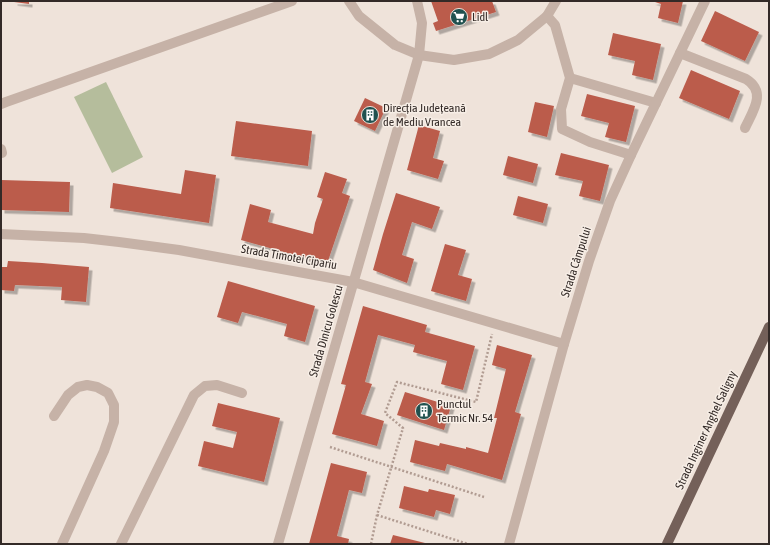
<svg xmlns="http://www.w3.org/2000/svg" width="770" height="545" viewBox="0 0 770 545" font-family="'Asap Condensed',sans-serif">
	<defs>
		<filter id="shadow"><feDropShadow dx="3.5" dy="3.5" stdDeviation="0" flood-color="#0004"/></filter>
	</defs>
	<rect width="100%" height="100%" fill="#efe3da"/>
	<polygon fill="#b5bd9c" points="106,82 143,157 112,173 74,97"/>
	<g fill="#bb5c4c" filter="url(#shadow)">
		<polygon points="14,1 29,1 29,4 14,2"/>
		<polygon points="431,1 492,1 496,12 436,31 433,23 438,21"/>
		<polygon points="652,1 683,1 678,23 658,18 661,4"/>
		<polygon points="715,11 759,32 745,61 701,41"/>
		<polygon points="613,33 661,44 653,80 632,75 635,61 608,55"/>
		<polygon points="691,70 740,91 729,119 679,98"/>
		<polygon points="587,94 635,106 626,142 605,137 609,123 581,116"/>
		<polygon points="365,98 386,108 375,131 354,121"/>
		<polygon points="535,102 554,106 547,137 528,132"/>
		<polygon points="236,121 312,131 308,166 231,156"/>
		<polygon points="419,125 440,131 433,158 444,161 438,179 407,170"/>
		<polygon points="561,153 609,165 600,201 579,196 583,181 555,175"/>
		<polygon points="508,156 538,164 533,183 503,175"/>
		<polygon points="185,170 216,175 209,223 110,208 113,183 181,194"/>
		<polygon points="325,172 347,179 342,193 350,196 327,264 241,240 250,204 271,210 268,222 313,234 315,223 323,199 317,197"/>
		<polygon points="1,180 70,182 69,212 1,210"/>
		<polygon points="396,193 440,207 432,229 412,222 402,255 414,259 407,283 373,270 383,234"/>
		<polygon points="518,196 548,204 543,223 513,215"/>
		<polygon points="445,244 466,250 458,275 472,279 466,301 431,291"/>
		<polygon points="8,261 42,263 89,267 86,302 61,300 62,287 15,285 14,291 1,290 1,267 7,267"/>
		<polygon points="228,281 315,306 305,342 284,336 287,324 242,312 238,323 217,317"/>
		<polygon points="363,306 427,325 425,332 475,346 463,390 441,384 447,361 413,352 415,345 378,335 365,382 372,384 361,414 384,421 377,446 332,434 346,385 341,384"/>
		<polygon points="497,345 532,355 515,412 521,414 502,480 447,464 445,471 410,462 415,440 439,446 440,443 466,449 466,447 488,453 497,418 494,418 506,369 492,365"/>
		<polygon points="405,392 451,406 444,430 397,415"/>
		<polygon points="218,403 280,418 264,482 198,466 204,441 233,448 237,432 212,426"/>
		<polygon points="331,463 367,472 362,493 349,490 337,536 349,539 348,544 309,544"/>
		<polygon points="404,486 428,492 429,489 455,495 450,514 436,510 434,517 399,508"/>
		<polygon points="393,535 425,543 425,544 390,544"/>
	</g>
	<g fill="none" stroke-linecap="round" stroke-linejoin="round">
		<g stroke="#b19c92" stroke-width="2.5" stroke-dasharray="2 2" stroke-linecap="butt">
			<polyline points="330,447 484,497"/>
			<polyline points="377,515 468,544"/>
			<polyline points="371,544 377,515 403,428 385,413 397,382 476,402 492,334"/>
		</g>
		<g stroke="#c6b2a7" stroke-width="10">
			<polyline points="349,1 359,16 395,45 419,55 454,60 489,54 518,40 547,16 556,1"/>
			<polyline points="547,16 555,25 570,78 561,109 562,129 590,142 631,155"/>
			<path d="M680,53L746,79C767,92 753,111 745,128"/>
			<polyline points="570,78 656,103"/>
			<polyline points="1,104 6,102 292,1"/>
			<polyline points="1,149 2,153"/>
			<polyline points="1,234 84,238 119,242 179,250 353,282 564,344"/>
			<polyline points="54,416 68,395 78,387 87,385 97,387 108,393 114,405 114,422 104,451 62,544"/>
			<polyline points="121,544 194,395 205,386 217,385 242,393"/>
			<polyline points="278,544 419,55 422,23 417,1"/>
			<polyline points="509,544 564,344 589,261 610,201 631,155 705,1"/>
		</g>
		<polyline stroke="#746059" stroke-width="10" points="667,544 769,327"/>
	</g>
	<defs>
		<g id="supermarket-disc" transform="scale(0.9)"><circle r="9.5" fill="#20514f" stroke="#f7eee6"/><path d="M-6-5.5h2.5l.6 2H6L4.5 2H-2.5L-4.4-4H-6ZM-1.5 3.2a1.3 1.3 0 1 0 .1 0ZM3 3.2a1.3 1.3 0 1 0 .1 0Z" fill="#fff"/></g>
		<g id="building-disc" transform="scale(0.9)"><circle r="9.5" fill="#20514f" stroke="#f7eee6"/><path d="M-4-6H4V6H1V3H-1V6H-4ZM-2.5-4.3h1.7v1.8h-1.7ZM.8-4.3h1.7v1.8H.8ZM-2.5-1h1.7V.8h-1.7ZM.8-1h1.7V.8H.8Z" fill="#fff"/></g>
	</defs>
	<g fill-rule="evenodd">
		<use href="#supermarket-disc" x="459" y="17"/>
		<use href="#building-disc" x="370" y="115"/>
		<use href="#building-disc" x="424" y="411"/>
	</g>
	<g text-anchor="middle" stroke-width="3" stroke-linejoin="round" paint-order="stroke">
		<g font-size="12" fill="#332a27" stroke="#f7eee6" text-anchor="start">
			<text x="472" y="21">Lidl</text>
			<text x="383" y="112">Direcția Județeană<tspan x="383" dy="14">de Mediu Vrancea</tspan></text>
			<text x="437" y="408">Punctul<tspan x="437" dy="14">Termic Nr. 54</tspan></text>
		</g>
		<g font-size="12" fill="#332a27" stroke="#f7eee6">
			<text transform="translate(289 257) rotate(10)" y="4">Strada Timotei Cipariu</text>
			<text transform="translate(576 262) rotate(-72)" y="4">Strada Câmpului</text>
			<text transform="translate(326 331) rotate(-74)" y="4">Strada Dinicu Golescu</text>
			<text transform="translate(706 430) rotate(-65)" y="4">Strada Inginer Anghel Saligny</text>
		</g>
	</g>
	<rect width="770" height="545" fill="none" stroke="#332a27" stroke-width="4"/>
</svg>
